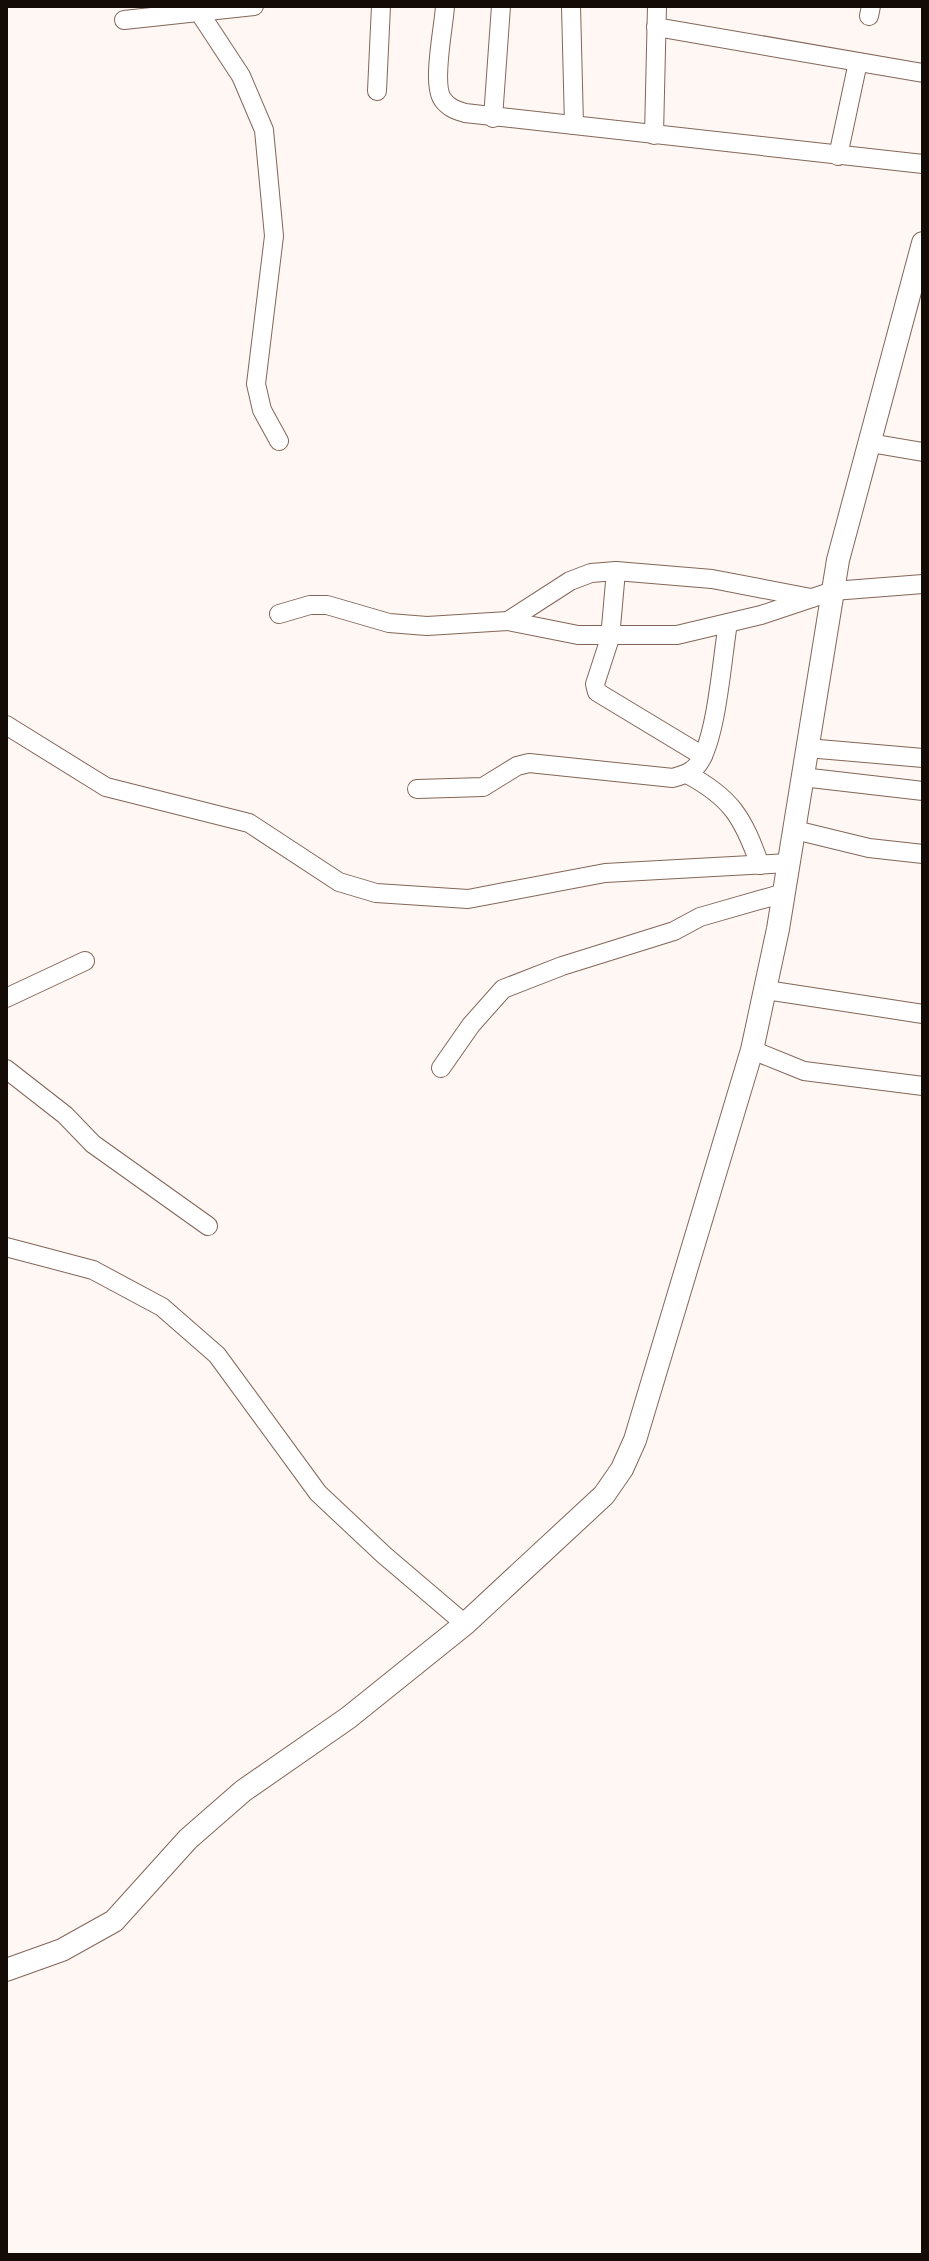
<svg xmlns="http://www.w3.org/2000/svg" width="929" height="2261" viewBox="0 0 929 2261" font-family="Lato,sans-serif">
	<rect width="100%" height="100%" fill="#fef7f4"/>
	<g fill="none" stroke-linecap="round" stroke-linejoin="round">
		<g stroke="#836659" stroke-width="20">
			<g id="minor">
				<path d="M445,6C444,27 431,85 443,100C449,108 456,110 465,113L923,164"/>
				<polyline points="571,6 574,125"/>
				<polyline points="199,12 241,76 264,130 274,236 256,384 262,410 279,441"/>
				<polyline points="869,16 871,6"/>
				<polyline points="124,20 254,6"/>
				<polyline points="656,27 923,73"/>
				<polyline points="377,91 381,6"/>
				<polyline points="493,118 501,6"/>
				<polyline points="654,135 657,6"/>
				<polyline points="838,156 858,62"/>
				<polyline points="870,443 923,452"/>
				<polyline points="616,571 610,638 595,684 597,692 703,756"/>
				<polyline points="279,614 310,605 327,605 389,623 427,626 508,621 570,581 591,573 616,571 712,579 811,598"/>
				<polyline points="508,621 578,635 677,635 761,615 833,591 923,584"/>
				<polyline points="6,725 106,787 249,823 339,882 376,893 468,899 605,873 788,863"/>
				<polyline points="807,748 923,758"/>
				<path d="M687,774C732,798 743,818 760,865"/>
				<polyline points="802,777 923,791"/>
				<path d="M417,789L483,787L517,766L529,763L673,778C683,775 693,772 699,763C717,736 722,658 728,623"/>
				<polyline points="795,830 869,848 923,854"/>
				<polyline points="766,990 923,1014"/>
				<polyline points="6,998 85,961"/>
				<polyline points="752,1050 804,1071 923,1086"/>
				<polyline points="441,1068 471,1025 503,989 562,966 674,931 700,917 784,893"/>
				<polyline points="6,1069 65,1115 93,1144 208,1226"/>
				<polyline points="6,1247 93,1270 162,1307 217,1355 318,1493 384,1555 465,1624"/>
			</g>
		</g>
		<g stroke="#836659" stroke-width="24">
			<polyline id="tertiary" points="6,1970 62,1950 114,1921 188,1839 243,1791 348,1718 465,1624 604,1495 622,1469 635,1440 752,1050 778,929 838,560 923,243"/>
		</g>
		<use href="#minor" stroke="#fff" stroke-width="18"/>
		<use href="#tertiary" stroke="#fff" stroke-width="22"/>
	</g>
	<rect width="929" height="2261" fill="none" stroke="#140a06" stroke-width="16"/>
</svg>
